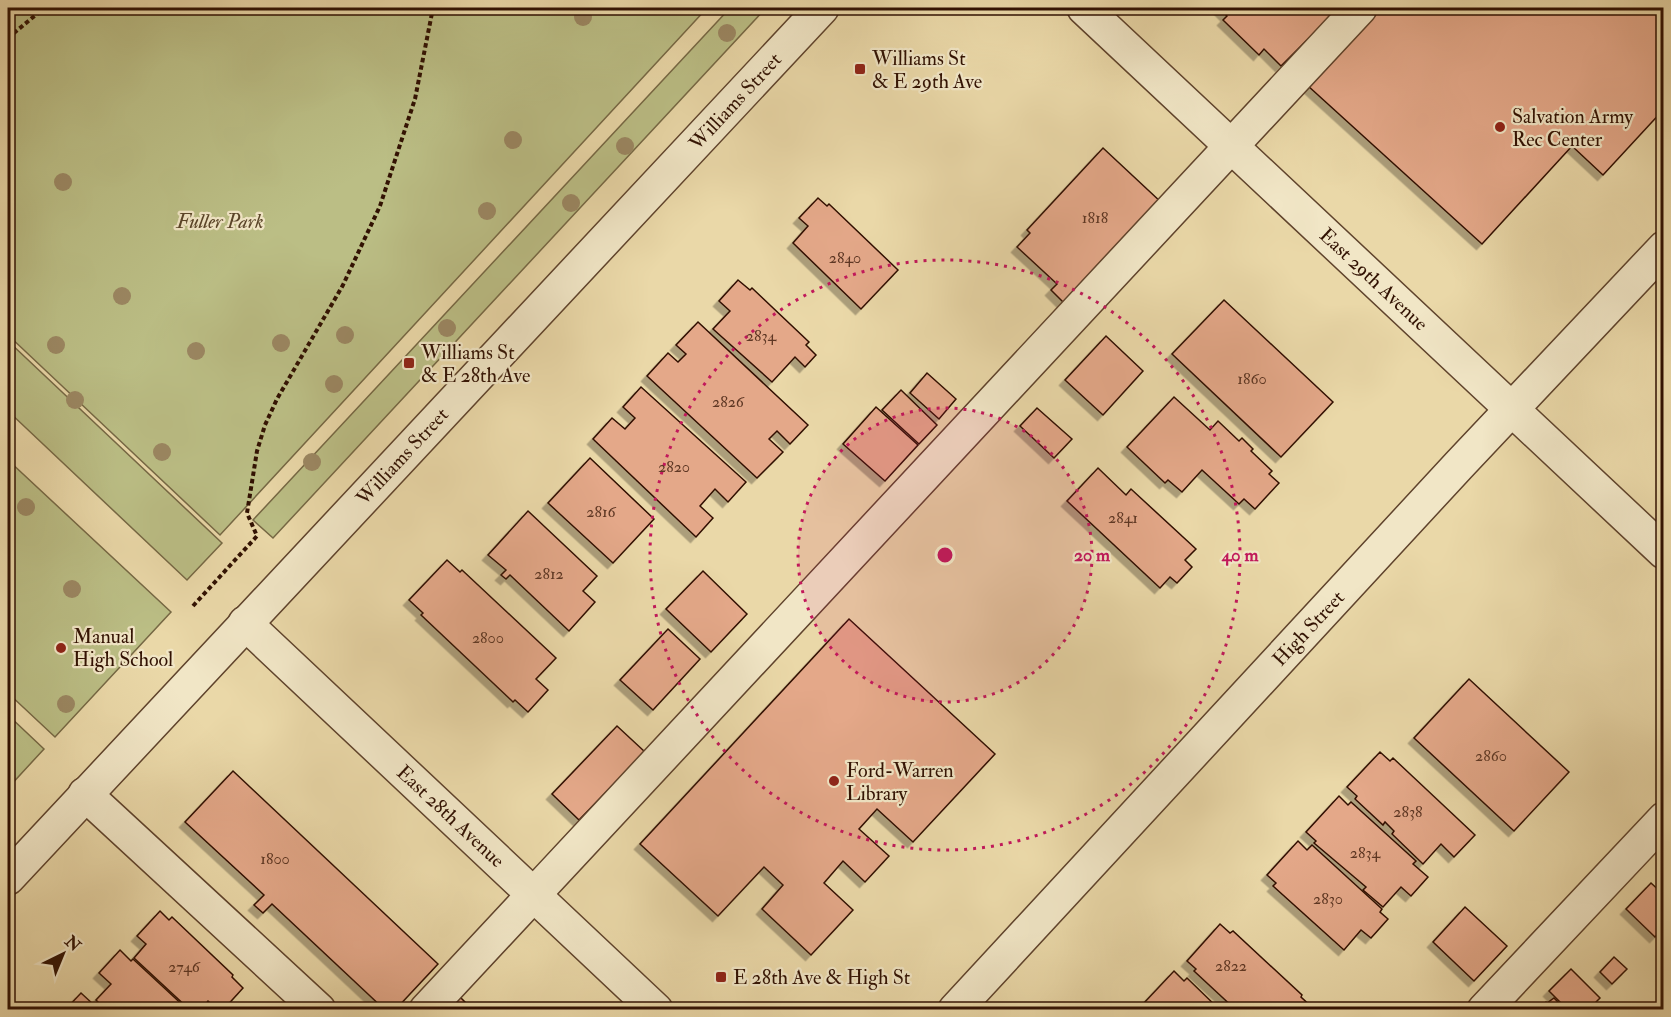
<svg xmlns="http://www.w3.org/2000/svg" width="1671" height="1017" viewBox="0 0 1671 1017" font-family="'IM FELL Double Pica',serif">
	<defs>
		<filter id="shadow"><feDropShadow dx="-5.5" dy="5.5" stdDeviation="0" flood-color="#0004"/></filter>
	</defs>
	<rect width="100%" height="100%" fill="#ead8a8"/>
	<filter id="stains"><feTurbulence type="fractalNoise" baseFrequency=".00333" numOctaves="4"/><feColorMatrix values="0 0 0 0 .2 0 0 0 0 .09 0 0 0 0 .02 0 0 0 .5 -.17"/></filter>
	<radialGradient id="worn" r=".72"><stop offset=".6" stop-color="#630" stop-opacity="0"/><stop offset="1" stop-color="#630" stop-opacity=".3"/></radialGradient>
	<g fill="#bbbe85" stroke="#766844" stroke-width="1.5">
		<polygon points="8,8 707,8 220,535 8,335"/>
		<polygon points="730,8 766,8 273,538 253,520"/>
		<polygon points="8,341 222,543 187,580 8,411"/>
		<polygon points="8,460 171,612 55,737 8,693"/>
		<polygon points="8,715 44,749 8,788"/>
	</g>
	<g fill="#e4a889" stroke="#311102" stroke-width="1.5" filter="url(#shadow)">
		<polygon points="1219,8 1339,8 1281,66 1264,49 1259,55 1223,20 1227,16"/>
		<polygon points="1378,8 1664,8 1664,109 1603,175 1572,146 1482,244 1307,85"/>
		<polygon points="1103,148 1163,204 1064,303 1051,290 1057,284 1017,247 1030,233 1027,230"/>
		<polygon points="818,198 827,206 829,204 898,270 861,309 793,243 808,226 799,218"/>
		<polygon points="738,280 750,290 752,288 809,342 806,345 816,355 805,367 795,357 772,382 713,329 730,311 719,301"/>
		<polygon points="1224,300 1333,402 1281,457 1172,354"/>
		<polygon points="698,322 808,425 790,444 777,431 769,439 783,452 757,478 647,376 668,353 678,362 686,354 676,345"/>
		<polygon points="1106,336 1143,371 1103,415 1065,380"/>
		<polygon points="927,373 956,399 939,419 910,393"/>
		<polygon points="641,387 746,482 728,502 715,489 700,506 713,518 696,537 593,439 612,418 625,429 635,418 623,407"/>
		<polygon points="901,390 937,425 919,444 882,410"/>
		<polygon points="1174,397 1210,430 1218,421 1239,441 1242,438 1253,449 1251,451 1272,471 1269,474 1279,483 1255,509 1244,499 1239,504 1202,470 1182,492 1168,480 1165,483 1127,447"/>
		<polygon points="876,407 918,445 885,481 843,444"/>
		<polygon points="1037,408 1072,439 1054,458 1020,426"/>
		<polygon points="590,458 654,519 613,563 548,503"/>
		<polygon points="1098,468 1126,495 1131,489 1196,549 1185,560 1192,567 1177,583 1170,577 1160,588 1067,501"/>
		<polygon points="528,511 597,576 583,591 595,602 569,631 510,575 506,579 501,575 506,570 488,555"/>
		<polygon points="447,560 460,572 462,570 556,658 536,679 548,690 528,712 515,700 513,702 511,700 421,615 423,613 409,600"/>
		<polygon points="703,571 747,614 711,652 666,609"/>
		<polygon points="849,619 995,754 913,842 877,809 859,829 889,856 865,882 843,861 824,883 853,910 811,955 762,909 783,885 764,867 718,916 640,844"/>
		<polygon points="668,629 700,659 653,710 620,680"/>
		<polygon points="1469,679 1569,772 1514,831 1414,738"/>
		<polygon points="617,726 645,752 579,820 552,794"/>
		<polygon points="1380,752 1390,761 1393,758 1475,835 1454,857 1441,844 1423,864 1392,834 1394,831 1385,822 1383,825 1355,799 1357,796 1347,787"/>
		<polygon points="233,771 438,964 395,1010 385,1010 272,904 263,913 254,905 264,895 185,822"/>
		<polygon points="1339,796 1348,805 1351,802 1416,861 1413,864 1428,877 1411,896 1401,887 1383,907 1363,890 1366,887 1314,843 1316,841 1306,832"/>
		<polygon points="1298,841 1307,850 1312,845 1382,909 1380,912 1388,919 1371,938 1361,930 1344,950 1273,886 1276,883 1267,875"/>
		<polygon points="1651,883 1664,895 1664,928 1655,937 1626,909"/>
		<polygon points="1465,907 1507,946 1474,981 1433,942"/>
		<polygon points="160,911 169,920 172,917 233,975 232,977 243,988 223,1010 218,1010 208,1001 201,1010 190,1010 134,958 146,944 137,936"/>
		<polygon points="1220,924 1230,933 1233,931 1302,995 1301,997 1314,1009 1236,1010 1194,971 1196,969 1187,961"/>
		<polygon points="120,950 131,961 133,959 188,1010 106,1010 96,1000 111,984 99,973"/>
		<polygon points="1614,957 1627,969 1612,984 1600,972"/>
		<polygon points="1571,969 1600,998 1588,1010 1568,1010 1549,991"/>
		<polygon points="1174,971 1184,981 1187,978 1220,1010 1149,1010 1143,1004"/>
		<polygon points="81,993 94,1005 95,1004 101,1010 65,1010"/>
		<polygon points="460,997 473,1010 448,1010"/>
		<polygon points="1554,998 1566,1010 1539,1010 1546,1002 1547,1003"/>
	</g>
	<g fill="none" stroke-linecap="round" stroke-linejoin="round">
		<g stroke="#5f432c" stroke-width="36">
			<g id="minor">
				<polyline points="1084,8 1664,552"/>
				<polyline points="245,623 656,1010"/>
				<polyline points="85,794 319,1010"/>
				<polyline points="8,878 822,8"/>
				<polyline points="426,1010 1360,8"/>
				<polyline points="955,1010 1459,465 1664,248"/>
				<polyline points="1484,1010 1664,819"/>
			</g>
		</g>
		<g stroke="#311102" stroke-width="4" stroke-dasharray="4.5 3" stroke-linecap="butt">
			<polyline points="8,38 44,8"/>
			<polyline points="193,606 257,536 247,513 257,451 265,425 277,399 343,285 380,206 415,99 433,8"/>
		</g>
		<use href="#minor" stroke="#f1e6c6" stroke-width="33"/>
	</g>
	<g fill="#9b8762">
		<circle cx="583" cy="17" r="9"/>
		<circle cx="727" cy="33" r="9"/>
		<circle cx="513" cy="140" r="9"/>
		<circle cx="625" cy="146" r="9"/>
		<circle cx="63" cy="182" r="9"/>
		<circle cx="571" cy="203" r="9"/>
		<circle cx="487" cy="211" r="9"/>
		<circle cx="122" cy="296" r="9"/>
		<circle cx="447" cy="328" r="9"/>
		<circle cx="345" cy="335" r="9"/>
		<circle cx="281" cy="343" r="9"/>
		<circle cx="56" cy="345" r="9"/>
		<circle cx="196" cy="351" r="9"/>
		<circle cx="334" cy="384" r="9"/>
		<circle cx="75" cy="400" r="9"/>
		<circle cx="162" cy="452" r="9"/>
		<circle cx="312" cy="462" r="9"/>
		<circle cx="26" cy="507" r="9"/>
		<circle cx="72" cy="589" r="9"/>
		<circle cx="66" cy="704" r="9"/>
	</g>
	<circle cx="945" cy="555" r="147" fill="#c2185b" fill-opacity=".12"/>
	<g fill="none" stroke="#c2185b" stroke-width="3" stroke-dasharray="3 6">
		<circle cx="945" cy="555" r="147"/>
		<circle cx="945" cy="555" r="295"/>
	</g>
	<g fill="#8f2418" stroke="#f1e6c6" stroke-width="2">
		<rect x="854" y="63" width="12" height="12" rx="3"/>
		<circle cx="1500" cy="127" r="6"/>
		<rect x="403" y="357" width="12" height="12" rx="3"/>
		<circle cx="61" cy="648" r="6"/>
		<circle cx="834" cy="781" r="6"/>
		<rect x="715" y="971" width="12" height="12" rx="3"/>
	</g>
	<g text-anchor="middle" stroke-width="4.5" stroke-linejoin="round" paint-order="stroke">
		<g font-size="16" fill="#5e3724">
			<text x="1095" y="223">1818</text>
			<text x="845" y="263">2840</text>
			<text x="761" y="341">2834</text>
			<text x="1252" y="384">1860</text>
			<text x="728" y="407">2826</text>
			<text x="674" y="472">2820</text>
			<text x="601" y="517">2816</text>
			<text x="1123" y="523">2841</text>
			<text x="549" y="579">2812</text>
			<text x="488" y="643">2800</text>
			<text x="1491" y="761">2860</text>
			<text x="1408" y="817">2838</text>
			<text x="1365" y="858">2834</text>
			<text x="275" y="864">1800</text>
			<text x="1328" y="904">2830</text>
			<text x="1231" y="971">2822</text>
			<text x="184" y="972">2746</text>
		</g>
		<g font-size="20" fill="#311102" stroke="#f1e6c6" text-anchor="start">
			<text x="872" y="65">Williams St<tspan x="872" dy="23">&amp; E 29th Ave</tspan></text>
			<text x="1512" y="123">Salvation Army<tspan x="1512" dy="23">Rec Center</tspan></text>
			<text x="421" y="359">Williams St<tspan x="421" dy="23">&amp; E 28th Ave</tspan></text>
			<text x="73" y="643">Manual<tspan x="73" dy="23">High School</tspan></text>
			<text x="846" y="777">Ford-Warren<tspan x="846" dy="23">Library</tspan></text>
			<text x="733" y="984">E 28th Ave &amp; High St</text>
		</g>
		<g font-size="20" fill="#311102" stroke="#f1e6c6">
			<text transform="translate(735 101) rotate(-47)" y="7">Williams Street</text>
			<text transform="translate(1374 279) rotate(43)" y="7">East 29th Avenue</text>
			<text transform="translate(402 456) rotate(-47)" y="7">Williams Street</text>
			<text transform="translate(1308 628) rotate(-47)" y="7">High Street</text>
			<text transform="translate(451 816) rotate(43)" y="7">East 28th Avenue</text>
		</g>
		<g font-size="20" font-style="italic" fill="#5a4529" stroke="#f1e6c6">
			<text x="220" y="228">Fuller Park</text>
		</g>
	</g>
	<circle cx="945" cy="555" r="9" fill="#c2185b" stroke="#f1e6c6" stroke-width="3"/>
	<g font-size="18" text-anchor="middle" font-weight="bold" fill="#c2185b" stroke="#f1e6c6" stroke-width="4.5" stroke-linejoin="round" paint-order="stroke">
		<text x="1092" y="561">20 m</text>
		<text x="1240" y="561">40 m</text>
	</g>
	<rect width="1671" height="1017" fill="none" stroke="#ead8a8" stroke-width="30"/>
	<rect x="9" y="9" width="1653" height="999" fill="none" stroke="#311102" stroke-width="3"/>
	<rect x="15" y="15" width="1641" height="987" fill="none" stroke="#311102" stroke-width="1.5"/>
	<g transform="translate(63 954) rotate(43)" stroke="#f1e6c6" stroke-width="4.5" paint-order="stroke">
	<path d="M0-4.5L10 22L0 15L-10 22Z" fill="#311102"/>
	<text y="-9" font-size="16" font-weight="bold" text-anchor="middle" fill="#311102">N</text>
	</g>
	<rect width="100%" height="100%" filter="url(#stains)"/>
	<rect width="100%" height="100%" fill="url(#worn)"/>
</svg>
